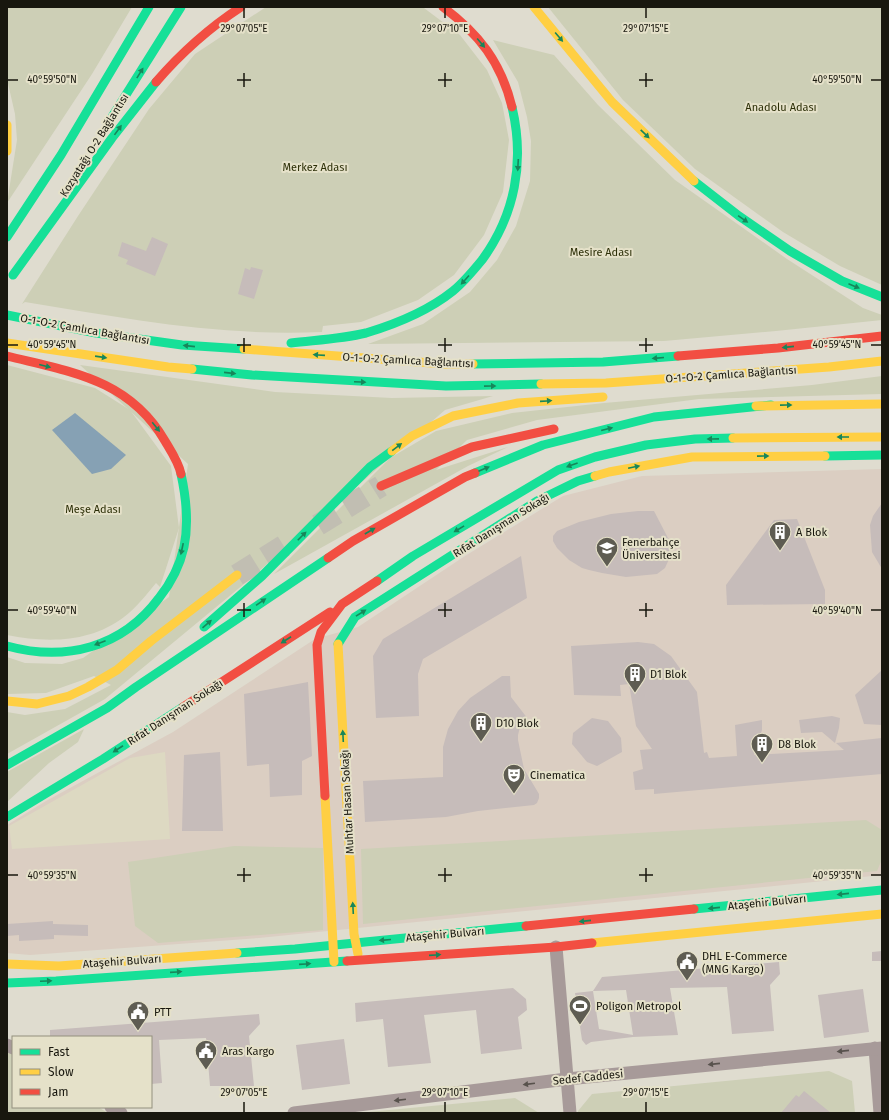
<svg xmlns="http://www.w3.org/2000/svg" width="889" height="1120" viewBox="0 0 889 1120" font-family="'Fira Sans',sans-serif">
	<rect width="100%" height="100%" fill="#dfdccf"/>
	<polygon fill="#dbcec2" points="882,469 882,875 259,938 30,955 7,953 7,825 46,801 173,732 315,639 358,627 465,556 563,496 642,476"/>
	<polygon fill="#ddd9c2" points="165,752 170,839 12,849 9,826 130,758"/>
	<g fill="#cdcfb6">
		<polygon points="7,7 132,7 92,74 7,203 17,140 15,114 7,79"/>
		<path d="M266,7L424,8L460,35L487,70L502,103L509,140L503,192L484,235L454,275L418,300L361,322L323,326L322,332C222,337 123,318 25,302L22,304L78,216L149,109L195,54Z"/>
		<polygon points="548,7 882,7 882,285 840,266 783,232 695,169 623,100"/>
		<polygon points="493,40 554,55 598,105 675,180 787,259 863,308 882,315 882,320 776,331 664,341 368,344 423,324 470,292 497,260 516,226 530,181 531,141 527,117 518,82"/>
		<path d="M7,365L95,388L130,410L171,466L179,528L160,587L156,583C146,595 137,607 124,617C90,643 47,643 7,635Z"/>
		<polygon points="80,365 275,392 392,398 493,396 445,410 244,584 105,699 7,754 7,712 25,715 65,709 111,685 94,676 46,693 7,694 7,657 25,663 62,664 83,658 169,597 188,464"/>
		<polygon points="882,376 882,394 699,399 537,420 467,440 436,470 508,447 468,466 274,574 390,458 436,431 512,413 604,403 812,385"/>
		<polygon points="84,729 78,742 49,763 7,802 7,772"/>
		<polygon points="866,820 882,830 882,859 877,871 363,924 361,849"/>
		<polygon points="234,846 323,848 323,930 158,943 135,926 128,862"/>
		<polygon points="7,1050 13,1053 13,1107 98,1107 108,1113 7,1113"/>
		<polygon points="829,1071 852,1081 855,1113 578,1113 578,1111 592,1094"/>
		<polygon points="515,1098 539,1113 358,1113"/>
	</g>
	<polygon fill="#86a1b4" points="75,413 126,455 111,469 92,474 52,430"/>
	<g fill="#c6bcba" fill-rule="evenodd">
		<polygon points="152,237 168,244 155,276 126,264 128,260 118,256 122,242 146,251"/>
		<polygon points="251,267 263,270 254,299 238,294 245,268 250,270"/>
		<polygon points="882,503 882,569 872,552 870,525 873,516"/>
		<polygon points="638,511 654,511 669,540 669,559 665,568 657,574 626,577 602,573 589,570 582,568 569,560 557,548 553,541 553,536 557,531 579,522 611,514"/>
		<polygon points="797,519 825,590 825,604 727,605 726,585 774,520"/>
		<polygon points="521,556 527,598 423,659 418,674 419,716 376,718 373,656 383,639"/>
		<polygon points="638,642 654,644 671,656 697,692 704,753 707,752 709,758 737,756 735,725 762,720 762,730 754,755 844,750 836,743 882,738 882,774 654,794 654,789 635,790 633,772 643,769 640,750 652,749 636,726 629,684 620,685 621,696 574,695 571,646"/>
		<polygon points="882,670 882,725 864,724 855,695"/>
		<polygon points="502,676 510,676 511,697 528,719 520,727 518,735 518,740 524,769 539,794 539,798 537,803 534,805 478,811 446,817 365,822 363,781 443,777 443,747 448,729 458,711 470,698"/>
		<polygon points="308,682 312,756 302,761 302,795 270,797 269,764 247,766 244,694"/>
		<polygon points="832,716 840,718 839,728 835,743 822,732 801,733 799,720"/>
		<polygon points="592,718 608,721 621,738 622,752 597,766 587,762 572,744 573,733"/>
		<polygon points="220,752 223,831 182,831 184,755"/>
		<polygon points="53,921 53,924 88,925 88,936 54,935 54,939 19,941 19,935 7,936 7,924"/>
		<polygon points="882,951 882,961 872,961 872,952"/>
		<path d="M779,962L780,974L770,985L774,1031L732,1034L727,987L670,988L678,1035L633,1037L591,1042L586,1045L582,1040L575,993L593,991L602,977ZM626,990L633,1035L599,1029L593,991Z"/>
		<polygon points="513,988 526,999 527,1010 518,1017 522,1049 481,1054 476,1010 424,1015 431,1063 388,1067 383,1019 356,1022 355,1003"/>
		<polygon points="863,989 869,1032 824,1038 818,995"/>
		<polygon points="259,1014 260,1024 249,1036 254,1086 210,1086 206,1038 159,1040 162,1083 151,1084 151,1037 50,1037 50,1030"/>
		<polygon points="344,1039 350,1084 302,1090 296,1045"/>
		<polygon points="804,1091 831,1113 781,1113 796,1095 799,1097"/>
	</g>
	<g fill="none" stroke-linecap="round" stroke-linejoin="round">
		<g stroke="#c1beb2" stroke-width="22" stroke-dasharray="22 11" stroke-linecap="butt">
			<polyline points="318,525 381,486"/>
			<polyline points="237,575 290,542"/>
		</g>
		<g stroke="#a79a99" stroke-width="13">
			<polyline points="556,947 570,1113"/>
			<polyline points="7,1045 13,1048"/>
			<polyline points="875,1048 880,1113"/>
			<polyline points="111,1107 121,1113"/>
			<polyline points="294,1113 567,1079 882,1048"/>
		</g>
		<g stroke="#16e098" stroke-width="9">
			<polyline points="112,117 181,7"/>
			<polyline points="694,181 739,216 790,251 842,281 882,297"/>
			<polyline points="7,237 61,155 149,7"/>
			<polyline points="13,275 112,138 156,82"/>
			<polyline points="7,315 96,333 182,345 244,349"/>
			<path d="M291,343C316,340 341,339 366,333C396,324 428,311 453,291C464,282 473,271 482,260C515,215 525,162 512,107"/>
			<polyline points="473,364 603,362 678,356"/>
			<polyline points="192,369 252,375 446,386 541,384"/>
			<polyline points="825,456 882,455"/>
			<polyline points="475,473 543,445 654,417 771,405"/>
			<polyline points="377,581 413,556 558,470 595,457 646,445 695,439 733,438"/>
			<polyline points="204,627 262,576 370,467 392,451"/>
			<polyline points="338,644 355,617 537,501 578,481 595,476"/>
			<path d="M7,646C65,662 122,648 159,598C171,583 180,565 184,547C189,523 186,497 181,474"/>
			<polyline points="7,765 107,708 136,687 328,558"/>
			<polyline points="7,817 103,759 183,707"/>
			<polyline points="694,909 882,890"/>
			<polyline points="237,953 295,949 526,926"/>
			<polyline points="7,983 56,981 347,961"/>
		</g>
		<g stroke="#ffcf43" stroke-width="9">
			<polyline points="534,7 612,102 694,181"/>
			<polyline points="7,125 7,151"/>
			<polyline points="7,343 168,367 192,369"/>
			<polyline points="244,349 445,364 473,364"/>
			<polyline points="541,384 606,383 829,367 882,361"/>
			<polyline points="756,406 882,404"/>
			<polyline points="733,438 882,437"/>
			<polyline points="392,451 412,436 453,416 518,403 603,397"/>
			<polyline points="595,476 609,472 692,457 825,456"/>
			<polyline points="338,644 354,934 358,954"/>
			<polyline points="7,701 37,704 69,696 88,687 117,670 151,641 237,575"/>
			<polyline points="325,796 334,962"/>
			<polyline points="592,943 882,914"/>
			<polyline points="7,964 59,966 237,953"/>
		</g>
		<g stroke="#f24e42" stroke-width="9">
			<path d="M443,7C479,34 501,62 512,107"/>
			<path d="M156,82C181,53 209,28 241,7"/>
			<path d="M7,356C71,372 129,379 165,441C171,451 179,463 181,474"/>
			<polyline points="678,356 778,348 882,336"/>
			<polyline points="381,486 472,447 554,429"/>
			<polyline points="328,558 353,541 465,477 475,473"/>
			<polyline points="183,707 330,612"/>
			<polyline points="325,796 317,645 321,632 342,604 377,581"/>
			<polyline points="526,926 694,909"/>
			<polyline points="347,961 556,947 592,943"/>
		</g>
	</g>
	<defs><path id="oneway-solid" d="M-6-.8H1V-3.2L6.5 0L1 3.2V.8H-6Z"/></defs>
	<g fill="#17865a">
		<use href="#oneway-solid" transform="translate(559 37) rotate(50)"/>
		<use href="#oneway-solid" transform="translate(481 43) rotate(50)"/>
		<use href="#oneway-solid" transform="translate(140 73) rotate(-58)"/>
		<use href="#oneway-solid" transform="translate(118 130) rotate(-54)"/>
		<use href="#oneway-solid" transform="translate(645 134) rotate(44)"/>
		<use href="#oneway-solid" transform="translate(518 165) rotate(93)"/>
		<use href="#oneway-solid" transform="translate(743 219) rotate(35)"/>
		<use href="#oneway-solid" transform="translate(465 280) rotate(132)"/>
		<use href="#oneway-solid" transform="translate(854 286) rotate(23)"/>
		<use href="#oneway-solid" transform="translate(189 346) rotate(-174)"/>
		<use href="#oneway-solid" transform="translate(788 347) rotate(174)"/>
		<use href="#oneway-solid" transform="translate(319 355) rotate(-176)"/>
		<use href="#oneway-solid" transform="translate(101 357) rotate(8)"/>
		<use href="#oneway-solid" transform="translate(658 358) rotate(175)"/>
		<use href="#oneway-solid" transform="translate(45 366) rotate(14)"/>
		<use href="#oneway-solid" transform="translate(230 373) rotate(6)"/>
		<use href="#oneway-solid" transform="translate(360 382) rotate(3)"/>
		<use href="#oneway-solid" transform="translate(490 386) rotate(-1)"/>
		<use href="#oneway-solid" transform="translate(546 401) rotate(-4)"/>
		<use href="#oneway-solid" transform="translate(786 405) rotate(-1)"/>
		<use href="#oneway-solid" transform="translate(156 427) rotate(51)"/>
		<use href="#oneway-solid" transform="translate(607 429) rotate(-14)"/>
		<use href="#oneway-solid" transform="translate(843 437) rotate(-180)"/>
		<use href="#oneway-solid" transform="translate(713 439) rotate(179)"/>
		<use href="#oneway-solid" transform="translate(397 447) rotate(-37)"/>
		<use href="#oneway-solid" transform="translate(763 456) rotate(-1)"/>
		<use href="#oneway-solid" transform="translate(572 465) rotate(160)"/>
		<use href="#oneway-solid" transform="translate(634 467) rotate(-12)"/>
		<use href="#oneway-solid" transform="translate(484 469) rotate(-23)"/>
		<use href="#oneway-solid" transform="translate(459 529) rotate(149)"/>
		<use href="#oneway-solid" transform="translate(370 531) rotate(-30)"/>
		<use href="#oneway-solid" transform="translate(302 536) rotate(-45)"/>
		<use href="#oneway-solid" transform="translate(182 549) rotate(102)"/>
		<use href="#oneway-solid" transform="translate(261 602) rotate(-34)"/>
		<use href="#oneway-solid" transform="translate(361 613) rotate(-32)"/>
		<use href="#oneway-solid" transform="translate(207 624) rotate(-41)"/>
		<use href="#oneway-solid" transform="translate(286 640) rotate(147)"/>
		<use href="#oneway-solid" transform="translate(100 643) rotate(159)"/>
		<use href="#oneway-solid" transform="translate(343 736) rotate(-93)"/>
		<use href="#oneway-solid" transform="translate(118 749) rotate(147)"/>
		<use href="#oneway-solid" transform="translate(843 894) rotate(174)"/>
		<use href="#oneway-solid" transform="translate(353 908) rotate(-93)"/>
		<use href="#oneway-solid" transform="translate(714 908) rotate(174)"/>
		<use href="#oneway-solid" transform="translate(585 921) rotate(174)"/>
		<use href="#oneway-solid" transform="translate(385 940) rotate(175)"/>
		<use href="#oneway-solid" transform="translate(435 955) rotate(-4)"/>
		<use href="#oneway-solid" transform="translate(305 964) rotate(-4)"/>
		<use href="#oneway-solid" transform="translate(176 972) rotate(-4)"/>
		<use href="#oneway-solid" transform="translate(46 981) rotate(-2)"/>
	</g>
	<g fill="#58524d">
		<use href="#oneway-solid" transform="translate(843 1051) rotate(174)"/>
		<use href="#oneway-solid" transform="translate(714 1064) rotate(174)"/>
		<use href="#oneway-solid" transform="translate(529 1084) rotate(173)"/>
		<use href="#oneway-solid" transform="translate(400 1100) rotate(173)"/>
	</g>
	<path fill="none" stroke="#18170e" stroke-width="1.5" d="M244,8V18M445,8V18M646,8V18M244,73V87M445,73V87M646,73V87M8,80H18M237,80H251M438,80H452M639,80H653M871,80H881M244,338V352M445,338V352M646,338V352M8,345H18M237,345H251M438,345H452M639,345H653M871,345H881M244,603V617M445,603V617M646,603V617M8,610H18M237,610H251M438,610H452M639,610H653M871,610H881M244,868V882M445,868V882M646,868V882M8,875H18M237,875H251M438,875H452M639,875H653M871,875H881M244,1102V1112M445,1102V1112M646,1102V1112"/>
	<defs>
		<g id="building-pin" transform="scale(1.15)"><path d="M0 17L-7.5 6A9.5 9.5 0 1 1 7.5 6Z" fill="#5e5c52" stroke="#e5e1c9"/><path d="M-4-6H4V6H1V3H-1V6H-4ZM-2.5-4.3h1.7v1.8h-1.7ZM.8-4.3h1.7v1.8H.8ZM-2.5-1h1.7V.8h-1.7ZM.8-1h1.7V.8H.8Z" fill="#fff"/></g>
		<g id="university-pin" transform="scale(1.15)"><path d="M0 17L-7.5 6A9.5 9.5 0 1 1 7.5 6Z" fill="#5e5c52" stroke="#e5e1c9"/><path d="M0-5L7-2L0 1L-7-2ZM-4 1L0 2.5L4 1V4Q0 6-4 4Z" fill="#fff"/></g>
		<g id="theatre-pin" transform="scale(1.15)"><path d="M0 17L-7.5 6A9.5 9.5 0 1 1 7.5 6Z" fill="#5e5c52" stroke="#e5e1c9"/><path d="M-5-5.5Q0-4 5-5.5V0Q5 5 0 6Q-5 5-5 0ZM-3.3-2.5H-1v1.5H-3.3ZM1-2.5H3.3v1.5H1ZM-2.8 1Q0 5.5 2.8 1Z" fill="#fff"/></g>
		<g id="civic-pin" transform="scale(1.15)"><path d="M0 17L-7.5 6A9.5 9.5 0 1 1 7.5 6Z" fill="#5e5c52" stroke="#e5e1c9"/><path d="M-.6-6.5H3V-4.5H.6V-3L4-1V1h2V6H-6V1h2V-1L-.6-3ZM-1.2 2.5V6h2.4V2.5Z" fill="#fff"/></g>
		<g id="stadium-pin" transform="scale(1.15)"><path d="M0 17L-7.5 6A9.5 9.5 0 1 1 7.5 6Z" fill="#5e5c52" stroke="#e5e1c9"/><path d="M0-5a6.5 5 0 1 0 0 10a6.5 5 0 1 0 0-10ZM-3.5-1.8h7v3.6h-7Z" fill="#fff"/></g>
	</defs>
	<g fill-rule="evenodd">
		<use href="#building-pin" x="780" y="532"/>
		<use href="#university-pin" x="607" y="548"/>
		<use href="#building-pin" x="635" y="674"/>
		<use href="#building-pin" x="481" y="723"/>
		<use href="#building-pin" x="762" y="744"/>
		<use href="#theatre-pin" x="514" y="775"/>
		<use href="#civic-pin" x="687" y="962"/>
		<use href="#stadium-pin" x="580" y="1006"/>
		<use href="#civic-pin" x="138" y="1012"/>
		<use href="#civic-pin" x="206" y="1051"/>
	</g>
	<g text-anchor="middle" stroke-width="4" stroke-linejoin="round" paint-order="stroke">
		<g font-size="11" fill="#2c2f07" stroke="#e5e1c9">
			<text x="781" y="111">Anadolu Adası</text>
			<text x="315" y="171">Merkez Adası</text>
			<text x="601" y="256">Mesire Adası</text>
			<text x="93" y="513">Meşe Adası</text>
		</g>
		<g font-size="11" fill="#18170e" stroke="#e5e1c9">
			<text transform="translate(94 145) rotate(-58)" y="4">Kozyatağı O-2 Bağlantısı</text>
			<text transform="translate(85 329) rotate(10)" y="4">O-1-O-2 Çamlıca Bağlantısı</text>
			<text transform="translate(408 360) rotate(3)" y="4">O-1-O-2 Çamlıca Bağlantısı</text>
			<text transform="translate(731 374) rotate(-4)" y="4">O-1-O-2 Çamlıca Bağlantısı</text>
			<text transform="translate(501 525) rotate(-32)" y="4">Rıfat Danışman Sokağı</text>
			<text transform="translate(175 712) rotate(-33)" y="4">Rıfat Danışman Sokağı</text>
			<text transform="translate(347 802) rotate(-93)" y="4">Muhtar Hasan Sokağı</text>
			<text transform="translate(767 902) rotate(-6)" y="4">Ataşehir Bulvarı</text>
			<text transform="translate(445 934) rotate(-5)" y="4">Ataşehir Bulvarı</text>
			<text transform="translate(122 961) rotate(-4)" y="4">Ataşehir Bulvarı</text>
			<text transform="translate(588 1077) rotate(-6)" y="4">Sedef Caddesi</text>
		</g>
		<g font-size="11" fill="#18170e" stroke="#e5e1c9" text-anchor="start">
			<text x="796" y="536">A Blok</text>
			<text x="622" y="546">Fenerbahçe<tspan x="622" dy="13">Üniversitesi</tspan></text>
			<text x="650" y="678">D1 Blok</text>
			<text x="496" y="727">D10 Blok</text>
			<text x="778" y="748">D8 Blok</text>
			<text x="530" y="779">Cinematica</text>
			<text x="702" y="960">DHL E-Commerce<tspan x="702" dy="13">(MNG Kargo)</tspan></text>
			<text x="596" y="1010">Poligon Metropol</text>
			<text x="154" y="1016">PTT</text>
			<text x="222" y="1055">Aras Kargo</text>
		</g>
	</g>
	<g font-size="10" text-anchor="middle" fill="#18170e" stroke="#e5e1c9" stroke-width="4" stroke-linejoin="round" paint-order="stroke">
		<text x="244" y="32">29°07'05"E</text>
		<text x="445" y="32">29°07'10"E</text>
		<text x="646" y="32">29°07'15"E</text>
		<text x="52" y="83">40°59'50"N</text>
		<text x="837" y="83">40°59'50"N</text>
		<text x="52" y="348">40°59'45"N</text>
		<text x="837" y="348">40°59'45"N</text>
		<text x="52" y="614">40°59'40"N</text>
		<text x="837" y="614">40°59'40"N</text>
		<text x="52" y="879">40°59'35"N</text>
		<text x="837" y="879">40°59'35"N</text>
		<text x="244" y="1096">29°07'05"E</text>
		<text x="445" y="1096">29°07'10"E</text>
		<text x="646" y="1096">29°07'15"E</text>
	</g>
	<rect width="889" height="1120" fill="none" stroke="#18170e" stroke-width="16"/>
	<rect x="12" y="1036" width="140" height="72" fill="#e5e1c9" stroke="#93907e"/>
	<rect x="20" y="1049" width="20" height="6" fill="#16e098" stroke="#93907e"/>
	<text x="48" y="1056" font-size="12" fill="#18170e">Fast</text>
	<rect x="20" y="1069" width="20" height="6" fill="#ffcf43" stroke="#93907e"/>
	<text x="48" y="1076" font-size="12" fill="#18170e">Slow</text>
	<rect x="20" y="1089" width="20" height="6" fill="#f24e42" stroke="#93907e"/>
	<text x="48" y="1096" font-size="12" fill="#18170e">Jam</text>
</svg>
